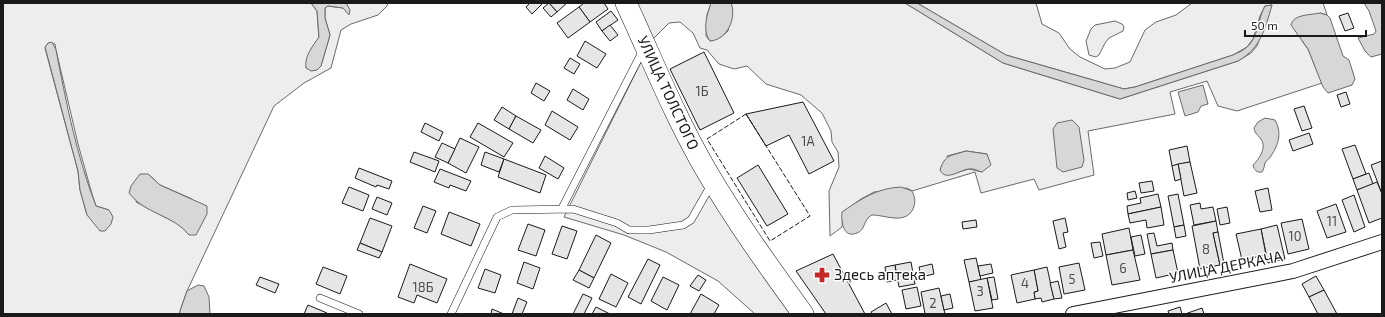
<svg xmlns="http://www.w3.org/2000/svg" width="1385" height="317" viewBox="0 0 1385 317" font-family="'Exo 2',sans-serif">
	<rect width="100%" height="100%" fill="#fff"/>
	<g fill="#ededed" stroke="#6a6a6a" fill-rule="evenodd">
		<path d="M3,3H311L317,11L319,38L311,49L321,66L330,35L325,18V8L328,6L343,8L346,3H343H388L387,6L378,15L351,24L341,30L331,68L304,83L274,106L187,291L179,314H3ZM48,43L55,44L56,50L78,144L92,194L96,206L109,210L87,215L80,190L78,171L45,48ZM148,174L160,185L192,199L189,235L182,226L136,202Z"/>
		<path d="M634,3H711L707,15L706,36L710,41L721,37L728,31L731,3H905L1003,63L1120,99L1238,61L1251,53L1257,46L1272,5L1265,6L1260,16L1253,39L1247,47L1233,55L1135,87L1124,89L1006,55L917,3H1036L1042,24L1059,33L1070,49L1080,57L1105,69L1115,68L1130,62L1145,30L1156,22L1176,15L1192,3H1323L1327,15L1320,13L1302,41L1308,49L1322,83L1237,111L1218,106L1207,81L1170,92L1175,114L1088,131L1094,175L1039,190L1034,179L981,193L975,172L912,191L907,188L874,192L861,199L843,212L842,227L830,236L829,191L839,167L838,152L832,142L831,131L822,113L801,95L766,84L747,66L734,69L719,64L707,50L700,48L693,33L680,22L669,23L652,40ZM966,151L987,154L982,172L969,169L952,174L947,156Z"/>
		<polygon points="1115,21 1122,24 1124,27 1123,31 1109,38 1105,43 1099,55 1096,57 1089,55 1086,41 1091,29 1095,25"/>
		<polygon points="644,56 796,314 755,314 718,281 666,252 624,235 564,217"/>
	</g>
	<g fill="#d7d7d7" stroke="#6a6a6a">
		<path d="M311,3H346L350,10L349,15L343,8L328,6L325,8V18L330,35L321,66L317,70L311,71L306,68C304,56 313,46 319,37L317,11Z"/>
		<path d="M711,3H731C737,18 727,40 710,41C702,30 707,15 711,3Z"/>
		<path d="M905,3H917L1006,55L1124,89L1135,87L1233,55C1237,53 1243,51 1247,47C1258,38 1258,18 1265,6L1272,5C1265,29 1261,48 1238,61L1120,99L1003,63Z"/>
		<polygon points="1364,3 1382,3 1382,54 1371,57 1365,51 1358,38 1374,34 1376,31 1369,11"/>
		<path d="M1320,13L1327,15L1330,18L1343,56L1349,60L1355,79L1352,85L1328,93L1323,87L1308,49L1291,25C1293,14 1311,15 1320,13Z"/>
		<path d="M52,42L56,50C66,102 77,157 96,206L109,210L113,217L111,224L105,231H100L87,215L80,190L78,171L45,47L48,43Z"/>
		<polygon points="1203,85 1208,104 1201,106 1198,112 1185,116 1178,92"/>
		<path d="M1265,118L1275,120C1282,132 1279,144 1271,156C1270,159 1266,160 1265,163C1264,167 1264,169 1262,172C1257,173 1254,170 1253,165C1259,159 1267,148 1261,139C1258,135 1255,134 1254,128L1258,122Z"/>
		<polygon points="1072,120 1079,127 1084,160 1082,167 1063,172 1057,168 1053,129 1057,123"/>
		<path d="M966,151L987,154L991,165L982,172C978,171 973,168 969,169C959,170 946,182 940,170C945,154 951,156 966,151Z"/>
		<path d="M140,174H148L160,185L207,206V214L196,235H189C174,215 144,214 129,193L131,186Z"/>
		<path d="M901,187L912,191C915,197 916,202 913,209C905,225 886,215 872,215C863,219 866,230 857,233C843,239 841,221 842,212C861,199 877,188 901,187Z"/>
		<polygon points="198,285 204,286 209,297 210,314 179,314 187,291"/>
	</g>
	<g fill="#e6e6e6" stroke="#1a1a1a">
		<polygon points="528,3 543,3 532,14 526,7 529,4"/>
		<polygon points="549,3 567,3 557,12"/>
		<polygon points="549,3 557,12 551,17 543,8"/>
		<polygon points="584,3 604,3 608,9 590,22 579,7"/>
		<polygon points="579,7 590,22 568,38 557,23"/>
		<polygon points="611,11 618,20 602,31 596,22"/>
		<polygon points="1348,13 1354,28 1345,31 1339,16"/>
		<polygon points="610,25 618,35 610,41 602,31"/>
		<polygon points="585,41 606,54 597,68 577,56"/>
		<polygon points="704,52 734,113 700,130 670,69"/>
		<polygon points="570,58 580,64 574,74 564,68"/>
		<polygon points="536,83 550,91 544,101 531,93"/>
		<polygon points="573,89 589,99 583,110 567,100"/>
		<polygon points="1346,92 1350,104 1341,107 1337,95"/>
		<polygon points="803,102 834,161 809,174 789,135 766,146 746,114"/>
		<polygon points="1304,106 1312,128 1302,131 1294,109"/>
		<polygon points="502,107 516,116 509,129 494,120"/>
		<polygon points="552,111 578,127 570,140 545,125"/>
		<polygon points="516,116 541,130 533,143 509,129"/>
		<polygon points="425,123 443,132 439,141 421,132"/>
		<polygon points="478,123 513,143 504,157 470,137"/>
		<polygon points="1309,133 1313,144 1293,151 1289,140"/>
		<polygon points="460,138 479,147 466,173 448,163"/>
		<polygon points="442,143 455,149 448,163 435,157"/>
		<polygon points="1355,145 1366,174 1353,179 1342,149"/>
		<polygon points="1187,146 1190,162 1172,166 1169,150"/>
		<polygon points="414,152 439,161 435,172 410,162"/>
		<polygon points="485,152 504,159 499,172 481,165"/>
		<polygon points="545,156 564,168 558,179 539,168"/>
		<polygon points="504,159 546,175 540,193 498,177"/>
		<polygon points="1382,161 1382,194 1371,165"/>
		<polygon points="1190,162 1197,193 1184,196 1178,164"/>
		<polygon points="1178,164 1181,179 1175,181 1172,166"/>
		<polygon points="758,165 788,214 767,226 737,178"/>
		<polygon points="359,168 392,181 389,189 377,185 376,187 355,178"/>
		<polygon points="440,169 471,181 466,191 450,185 449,188 434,182"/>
		<polygon points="1369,173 1373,184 1357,190 1353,179"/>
		<polygon points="1152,181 1154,191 1141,193 1139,183"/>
		<polygon points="1377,182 1382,194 1382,218 1369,223 1357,190"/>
		<polygon points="349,187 369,195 363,211 342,203"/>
		<polygon points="1268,188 1272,210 1260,212 1255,191"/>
		<polygon points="1135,191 1137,198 1128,200 1127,193"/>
		<polygon points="1158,194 1161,207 1128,214 1127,206 1141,203 1140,198"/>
		<polygon points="1178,194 1184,225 1174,227 1168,196"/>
		<polygon points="1354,195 1365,227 1354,232 1342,200"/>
		<polygon points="377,197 392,203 387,215 372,209"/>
		<polygon points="1200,203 1201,209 1213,207 1216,221 1194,225 1190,205"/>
		<polygon points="1336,204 1346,232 1327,238 1317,211"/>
		<polygon points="423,206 436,211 427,233 414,228"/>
		<polygon points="1161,207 1164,225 1147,228 1146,220 1130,223 1128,214"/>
		<polygon points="1227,207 1230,223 1220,225 1217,209"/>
		<polygon points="449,212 480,224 471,246 441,234"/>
		<polygon points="370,218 392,226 382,252 360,243"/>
		<polygon points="1065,218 1068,232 1063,233 1066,247 1059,249 1053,221"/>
		<polygon points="1302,219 1309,249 1288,254 1281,223"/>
		<polygon points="976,220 977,227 963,229 962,222"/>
		<polygon points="1216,221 1218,232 1213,233 1220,265 1200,269 1192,226"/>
		<polygon points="528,224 545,230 536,256 518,250"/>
		<polygon points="1184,225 1186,236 1176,238 1174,227"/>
		<polygon points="1277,225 1285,259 1268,263 1261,229"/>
		<polygon points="562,226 577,231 567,259 552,254"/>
		<polygon points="1129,228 1133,250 1106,255 1102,234"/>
		<polygon points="1261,229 1266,255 1242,260 1236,234"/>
		<polygon points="1218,232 1224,264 1220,265 1213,233"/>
		<polygon points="1154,233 1157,246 1172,243 1173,250 1151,254 1147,234"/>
		<polygon points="596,235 611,243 594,278 579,270"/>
		<polygon points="1141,235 1145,254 1135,256 1131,237"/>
		<polygon points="1100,242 1103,256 1094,258 1091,243"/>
		<polygon points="360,243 382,252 379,258 357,250"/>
		<polygon points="1133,250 1140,280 1112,285 1106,255"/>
		<polygon points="1173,250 1178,273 1156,278 1151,254"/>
		<polygon points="833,254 865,314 826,314 796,271"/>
		<polygon points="976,258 981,280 969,282 964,260"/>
		<polygon points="648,259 660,265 641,304 628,297"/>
		<polygon points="524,262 540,268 533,289 517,283"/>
		<polygon points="911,262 915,284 899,287 895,265"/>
		<polygon points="1079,263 1085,290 1064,294 1059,267"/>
		<polygon points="410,264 447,279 437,303 417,295 414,303 398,297"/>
		<polygon points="932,264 934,274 921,277 919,267"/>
		<polygon points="991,264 993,273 980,276 978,266"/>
		<polygon points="895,265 897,280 887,282 885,267"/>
		<polygon points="323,267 347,276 340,294 316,284"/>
		<polygon points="1047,267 1054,299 1042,302 1041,298 1035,299 1034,292 1038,291 1034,270"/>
		<polygon points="485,269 501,275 495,293 478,288"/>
		<polygon points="579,270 594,278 589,288 573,280"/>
		<polygon points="1034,270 1038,291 1034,292 1035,299 1017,303 1011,275"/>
		<polygon points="611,274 628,283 616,307 599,299"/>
		<polygon points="698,275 706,280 699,291 690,286"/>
		<polygon points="1316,276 1324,290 1309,297 1302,284"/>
		<polygon points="260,277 279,284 275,293 256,285"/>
		<polygon points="663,277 679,285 667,310 651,301"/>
		<polygon points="994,277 998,299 992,300 987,278"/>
		<polygon points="987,278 993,308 975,311 969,282"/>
		<polygon points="1058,281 1062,298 1054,299 1050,283"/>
		<polygon points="917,287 921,306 906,309 902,290"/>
		<polygon points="939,288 945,314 925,314 921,292"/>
		<polygon points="1324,290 1337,314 1318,314 1309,297"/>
		<polygon points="583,294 592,298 584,314 573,314"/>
		<polygon points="701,294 719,305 714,314 690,314"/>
		<polygon points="950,294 953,308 944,310 941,296"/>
		<polygon points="518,298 527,302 522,314 512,314"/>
		<polygon points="886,303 892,314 872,314 871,312"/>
		<polygon points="308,305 327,313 326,314 304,314"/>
		<polygon points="596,307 610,314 592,314"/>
		<polygon points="1180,307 1182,314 1169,314 1168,311"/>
		<polygon points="1202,308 1204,314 1185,314"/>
		<polygon points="492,309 504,314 491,314"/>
	</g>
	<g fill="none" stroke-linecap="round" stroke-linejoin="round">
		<g stroke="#1a1a1a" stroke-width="8">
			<g id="service">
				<polyline points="562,208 643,50"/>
				<polyline points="320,298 359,314"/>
				<polyline points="451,314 497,217 512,210 573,209 617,223 629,230 649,230 683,225 691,220 711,185"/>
			</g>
		</g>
		<g stroke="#1a1a1a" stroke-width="16">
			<polyline id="minor" points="1073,314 1293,271 1382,242"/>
		</g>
		<g stroke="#1a1a1a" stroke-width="22">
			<path id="secondary" d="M626,3C652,59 675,117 706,170C735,220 769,267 803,314"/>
		</g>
		<use href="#service" stroke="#fff" stroke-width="7"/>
		<use href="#minor" stroke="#fff" stroke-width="14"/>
		<use href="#secondary" stroke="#fff" stroke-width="21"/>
		<polygon stroke="#1a1a1a" stroke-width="1" stroke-dasharray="5 2" stroke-linecap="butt" points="746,114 810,216 770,241 707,139"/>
	</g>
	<defs>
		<g id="pharmacy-bare" transform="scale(1.2)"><path d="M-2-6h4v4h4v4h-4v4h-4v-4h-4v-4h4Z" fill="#c62828" stroke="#fff" stroke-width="2.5" paint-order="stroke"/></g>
	</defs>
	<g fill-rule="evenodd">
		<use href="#pharmacy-bare" x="822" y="275"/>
	</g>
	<g text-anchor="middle" stroke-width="3" stroke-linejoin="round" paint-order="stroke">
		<g font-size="13" fill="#4d4d4d">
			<text x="702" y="96">1Б</text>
			<text x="808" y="146">1А</text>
			<text x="1332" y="226">11</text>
			<text x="1295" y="241">10</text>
			<text x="1206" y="254">8</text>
			<text x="1123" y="273">6</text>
			<text x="1072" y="284">5</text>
			<text x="1025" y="288">4</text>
			<text x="423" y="292">18Б</text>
			<text x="980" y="296">3</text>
			<text x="933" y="308">2</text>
		</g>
		<g font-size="15" fill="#1a1a1a" stroke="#fff">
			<text transform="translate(668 93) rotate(65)" y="5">УЛИЦА ТОЛСТОГО</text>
			<text transform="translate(1226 267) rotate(-11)" y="5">УЛИЦА ДЕРКАЧА</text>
		</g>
		<g font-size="15" fill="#1a1a1a" stroke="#fff" text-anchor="start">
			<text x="834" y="280">Здесь аптека</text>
		</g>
	</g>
	<rect width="1385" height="317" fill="none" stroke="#1a1a1a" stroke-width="8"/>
	<path d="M1245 30v6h121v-6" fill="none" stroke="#1a1a1a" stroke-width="2"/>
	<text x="1251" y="30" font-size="12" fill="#1a1a1a" stroke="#ffffff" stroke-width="3" paint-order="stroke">50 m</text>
</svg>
